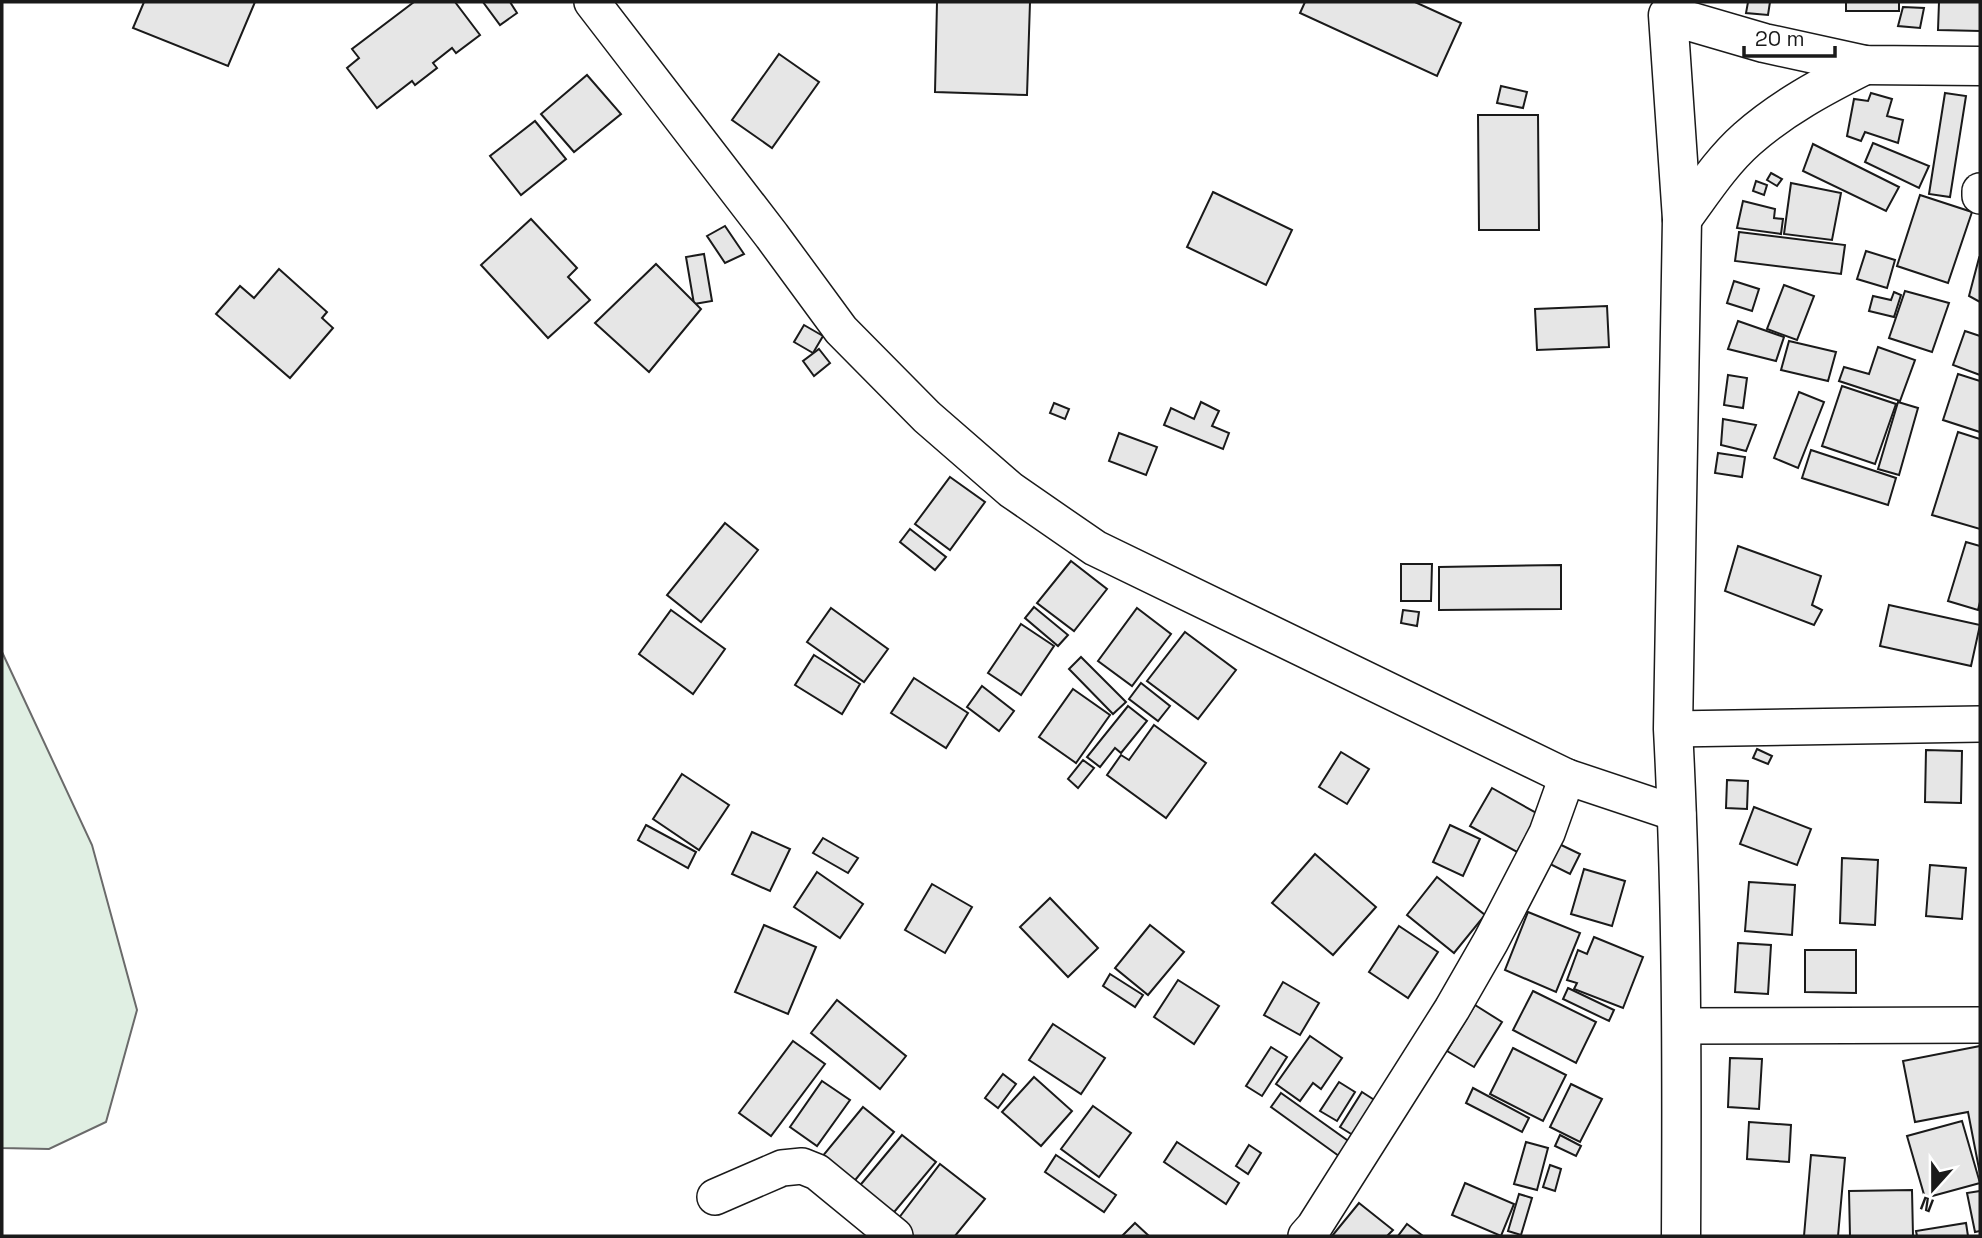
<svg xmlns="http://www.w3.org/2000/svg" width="1982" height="1238" viewBox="0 0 1982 1238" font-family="'Space Grotesk',sans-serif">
	<rect width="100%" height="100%" fill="#fff"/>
	<polygon fill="#e0efe3" stroke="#6a6a6a" stroke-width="2" points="2,652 92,845 137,1010 106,1122 49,1149 2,1148"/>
	<g fill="#e6e6e6" stroke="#1a1a1a" stroke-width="2">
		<polygon points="144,2 255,2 228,66 133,28"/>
		<polygon points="414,2 455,2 480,35 456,53 452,48 433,63 437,68 415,85 412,81 377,108 347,68 359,58 352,49"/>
		<polygon points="483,2 510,2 517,13 500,25"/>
		<polygon points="937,2 1030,2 1027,95 935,92"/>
		<polygon points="1305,2 1415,2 1461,23 1437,76 1300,13"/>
		<polygon points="1748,2 1770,2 1768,15 1746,13"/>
		<rect x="1846" y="2" width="53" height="9"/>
		<polygon points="1939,2 1980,2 1980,31 1938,30"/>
		<polygon points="1903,7 1924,8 1920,28 1898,26"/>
		<polygon points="779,54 819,82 772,148 732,120"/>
		<polygon points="587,75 621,114 574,152 541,114"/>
		<polygon points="1501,86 1527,92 1523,108 1497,103"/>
		<polygon points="1871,93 1892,99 1887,116 1903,120 1898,143 1865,132 1861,141 1847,136 1854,99 1868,101"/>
		<polygon points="1945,93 1966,96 1950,197 1929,194"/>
		<polygon points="1478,115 1538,115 1539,230 1479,230"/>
		<polygon points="535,121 566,159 521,195 490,156"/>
		<polygon points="1873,143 1929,166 1919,188 1865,162"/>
		<polygon points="1813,144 1899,187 1886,211 1803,171"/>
		<polygon points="1771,173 1782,179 1777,186 1767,180"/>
		<polygon points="1756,181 1767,185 1764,195 1753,191"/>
		<polygon points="1791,183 1841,193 1832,240 1784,234"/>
		<polygon points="1213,192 1292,230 1266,285 1187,247"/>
		<polygon points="1920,195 1972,212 1948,283 1897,266"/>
		<polygon points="1743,201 1775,209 1774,218 1783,219 1781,234 1737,228"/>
		<polygon points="531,219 577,268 568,277 590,300 548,338 481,265"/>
		<polygon points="725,226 744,254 725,263 707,236"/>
		<polygon points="1739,232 1845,245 1841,274 1735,261"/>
		<polygon points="1866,251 1895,260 1887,288 1857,279"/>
		<polygon points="704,254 712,301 694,304 686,257"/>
		<polygon points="1979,258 1980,259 1980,302 1969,296"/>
		<polygon points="656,264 701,309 649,372 595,323"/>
		<polygon points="279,269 327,312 322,318 333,328 290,378 216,314 240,286 254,298"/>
		<polygon points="1734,281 1759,289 1752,311 1727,303"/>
		<polygon points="1784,285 1814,296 1797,340 1767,329"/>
		<polygon points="1905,291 1949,303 1932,352 1889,338"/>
		<polygon points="1894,292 1901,295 1894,317 1869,311 1873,296 1891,300"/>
		<polygon points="1607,306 1609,347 1537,350 1535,309"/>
		<polygon points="1738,321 1784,337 1776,361 1728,349"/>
		<polygon points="804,325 823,336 813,353 794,342"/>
		<polygon points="1965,331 1980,336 1980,375 1953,365"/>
		<polygon points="1789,341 1836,352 1828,381 1781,370"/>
		<polygon points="1878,347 1915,360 1900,401 1839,381 1844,367 1869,374"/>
		<polygon points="819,349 830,363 814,376 803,361"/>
		<polygon points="1958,374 1980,381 1980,432 1943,420"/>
		<polygon points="1728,375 1747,378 1743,408 1724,405"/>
		<polygon points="1842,386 1896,404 1875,464 1822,446"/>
		<polygon points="1799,392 1824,402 1798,468 1774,458"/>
		<polygon points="1201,402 1219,411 1212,426 1229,433 1223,449 1164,425 1171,408 1194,419"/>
		<polygon points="1898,402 1918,408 1899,475 1878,469"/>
		<polygon points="1054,403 1069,409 1065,419 1050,413"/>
		<polygon points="1723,419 1756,425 1746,451 1721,445"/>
		<polygon points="1958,432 1980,439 1980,529 1932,515"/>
		<polygon points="1119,433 1157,447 1146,475 1109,461"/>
		<polygon points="1811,450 1896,478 1888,505 1802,478"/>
		<polygon points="1718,453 1745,457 1742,477 1715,473"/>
		<polygon points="950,477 985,502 950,550 915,524"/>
		<polygon points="725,523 758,550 701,622 667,595"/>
		<polygon points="910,529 946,557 935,570 900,542"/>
		<polygon points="1966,542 1980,546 1980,602 1978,610 1948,601"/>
		<polygon points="1738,546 1821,576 1812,605 1822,610 1814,625 1725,591"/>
		<polygon points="1071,561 1107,589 1074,631 1037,603"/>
		<polygon points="1401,564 1432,564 1431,601 1401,601"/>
		<polygon points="1561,565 1561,609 1439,610 1439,567"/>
		<polygon points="1889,605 1980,625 1971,666 1880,646"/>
		<polygon points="1034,607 1068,635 1058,646 1025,618"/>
		<polygon points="831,608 888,649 864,682 807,642"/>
		<polygon points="1137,608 1171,634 1132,686 1098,661"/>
		<polygon points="671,610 725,649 693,694 639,654"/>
		<polygon points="1403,610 1419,612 1417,626 1401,623"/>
		<polygon points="1021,624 1054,646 1021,695 988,673"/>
		<polygon points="1185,632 1236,670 1198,719 1147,681"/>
		<polygon points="814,655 860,684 842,714 795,685"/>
		<polygon points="1081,657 1126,702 1113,714 1069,669"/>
		<polygon points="914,678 968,713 946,748 891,713"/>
		<polygon points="1141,683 1170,706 1158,721 1129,699"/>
		<polygon points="982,686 1014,711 999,731 967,707"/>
		<polygon points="1073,689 1110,715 1076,763 1039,737"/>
		<polygon points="1128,706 1147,721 1121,753 1115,748 1100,767 1087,757"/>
		<polygon points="1154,725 1206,763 1166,818 1107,775 1121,755 1129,760"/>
		<polygon points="1757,749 1772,756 1768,764 1753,758"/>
		<polygon points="1926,750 1962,751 1961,803 1925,802"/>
		<polygon points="1341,752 1369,769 1347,804 1319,787"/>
		<polygon points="1083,760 1094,768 1078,788 1068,779"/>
		<polygon points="682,774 729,805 699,850 653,819"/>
		<polygon points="1727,780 1748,781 1747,809 1726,808"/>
		<polygon points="1492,788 1538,814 1517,852 1470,826"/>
		<polygon points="1754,807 1811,829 1797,865 1740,844"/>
		<polygon points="646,825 696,852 688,868 638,840"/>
		<polygon points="1450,825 1480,839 1463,876 1433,862"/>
		<polygon points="752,832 790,849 770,891 732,874"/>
		<polygon points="823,838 858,858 848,873 813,853"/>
		<polygon points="1555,842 1580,854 1570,874 1546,862"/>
		<polygon points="1315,854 1376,907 1333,955 1272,903"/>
		<polygon points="1842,858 1878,860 1875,925 1840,923"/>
		<polygon points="1930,865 1966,868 1962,919 1926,916"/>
		<polygon points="1584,869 1625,881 1612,926 1571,914"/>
		<polygon points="817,872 863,904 840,938 794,907"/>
		<polygon points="1437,877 1485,915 1454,953 1407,915"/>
		<polygon points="1749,882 1795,885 1792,935 1745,931"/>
		<polygon points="932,884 972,907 945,953 905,930"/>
		<polygon points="1050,898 1098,948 1068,977 1020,927"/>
		<polygon points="1528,912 1580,933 1556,992 1505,970"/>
		<polygon points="764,925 816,947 788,1014 735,992"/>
		<polygon points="1150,925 1184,952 1148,995 1115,968"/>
		<polygon points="1399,926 1438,952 1408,998 1369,972"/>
		<polygon points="1594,937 1643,957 1623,1008 1574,989 1577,983 1567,980 1578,950 1587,954"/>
		<polygon points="1738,943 1771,945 1768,994 1735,992"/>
		<polygon points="1805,950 1856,950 1856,993 1805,992"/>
		<polygon points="1110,974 1143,995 1135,1007 1103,986"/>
		<polygon points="1178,980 1219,1006 1194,1044 1154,1017"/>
		<polygon points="1283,982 1319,1003 1300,1035 1264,1015"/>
		<polygon points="1568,988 1614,1010 1609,1021 1563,999"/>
		<polygon points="1533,991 1596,1022 1576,1063 1513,1030"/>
		<polygon points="837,1000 906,1056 880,1089 811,1033"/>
		<polygon points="1475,1005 1502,1022 1474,1067 1447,1051"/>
		<polygon points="1053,1024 1105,1058 1081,1094 1029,1060"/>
		<polygon points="1310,1036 1342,1058 1321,1089 1313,1083 1300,1101 1276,1084"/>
		<polygon points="793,1041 825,1064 771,1136 739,1113"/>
		<polygon points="1980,1046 1980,1174 1968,1112 1915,1122 1903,1061"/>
		<polygon points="1271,1047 1287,1057 1262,1096 1246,1086"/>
		<polygon points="1513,1048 1566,1075 1543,1121 1490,1094"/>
		<polygon points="1730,1058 1762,1059 1759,1109 1728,1107"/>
		<polygon points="1003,1074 1016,1084 998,1108 985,1098"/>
		<polygon points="1034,1077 1072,1111 1041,1146 1002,1112"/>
		<polygon points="822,1081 850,1100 817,1146 790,1127"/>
		<polygon points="1339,1082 1355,1092 1337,1121 1320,1111"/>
		<polygon points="1571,1084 1602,1099 1580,1142 1550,1127"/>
		<polygon points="1473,1088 1529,1118 1522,1132 1466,1103"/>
		<polygon points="1362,1092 1379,1103 1356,1137 1340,1127"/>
		<polygon points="1281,1093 1354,1145 1343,1159 1271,1107"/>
		<polygon points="1093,1106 1131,1133 1099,1177 1061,1149"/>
		<polygon points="863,1107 894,1132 852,1184 821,1158"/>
		<polygon points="1962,1121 1980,1183 1925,1198 1907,1136"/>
		<polygon points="1749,1122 1791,1125 1789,1162 1747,1159"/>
		<polygon points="902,1135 936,1162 890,1217 857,1189"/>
		<polygon points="1560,1135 1581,1146 1576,1156 1555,1146"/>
		<polygon points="1177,1142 1239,1183 1226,1204 1164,1162"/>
		<polygon points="1526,1142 1548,1148 1537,1190 1514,1184"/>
		<polygon points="1249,1145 1261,1153 1248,1174 1236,1166"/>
		<polygon points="1056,1155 1116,1195 1104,1212 1045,1172"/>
		<polygon points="1811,1155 1845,1158 1838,1236 1804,1236"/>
		<polygon points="940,1164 985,1199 955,1236 912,1236 895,1223"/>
		<polygon points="1550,1165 1561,1169 1555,1191 1543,1187"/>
		<polygon points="1465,1183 1514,1204 1501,1236 1452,1215"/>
		<polygon points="1912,1190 1913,1236 1850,1236 1849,1191"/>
		<polygon points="1980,1191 1980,1231 1975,1232 1967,1193"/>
		<polygon points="1519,1194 1532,1198 1521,1235 1508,1231"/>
		<polygon points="1359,1203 1393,1230 1387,1236 1332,1236"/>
		<polygon points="1135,1223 1149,1236 1122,1236"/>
		<polygon points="1966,1223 1968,1236 1917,1236 1916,1231"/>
		<polygon points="1407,1224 1423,1236 1398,1236"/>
	</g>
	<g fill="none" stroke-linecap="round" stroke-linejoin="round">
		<g stroke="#1a1a1a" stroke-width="38">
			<g id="minor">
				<polyline points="592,2 772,236 841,330 927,417 1011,490 1095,548 1567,777 1678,814"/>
				<polyline points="1980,191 1980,196"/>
				<polyline points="1673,729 1980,724"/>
				<polyline points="1683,1026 1980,1025"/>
				<polyline points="715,1197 782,1168 802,1166 817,1172 895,1236"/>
				<polyline points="1306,1236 1314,1227 1452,1009 1491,941 1547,833 1567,777"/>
			</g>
		</g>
		<g stroke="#1a1a1a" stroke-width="41">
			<g id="major">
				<path d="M1682,219C1702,192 1721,162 1747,139C1782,108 1823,86 1865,65"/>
				<path d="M1681,1236C1682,1067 1682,898 1673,729L1682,219L1668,15L1764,43L1865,65L1980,66"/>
			</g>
		</g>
		<use href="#minor" stroke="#fff" stroke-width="35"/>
		<use href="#major" stroke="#fff" stroke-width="38"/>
	</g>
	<rect width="1982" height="1238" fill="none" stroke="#1a1a1a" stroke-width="7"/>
	<g transform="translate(1933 1189) rotate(201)" stroke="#ffffff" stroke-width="5" paint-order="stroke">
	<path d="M0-5L12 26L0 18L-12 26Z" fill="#1a1a1a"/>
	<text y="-10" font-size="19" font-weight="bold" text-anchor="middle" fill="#1a1a1a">N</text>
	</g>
	<path d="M1744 46v10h91v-10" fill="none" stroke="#1a1a1a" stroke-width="3.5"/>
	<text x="1755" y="46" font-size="21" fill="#1a1a1a" stroke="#ffffff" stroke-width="5" paint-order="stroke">20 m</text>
</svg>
